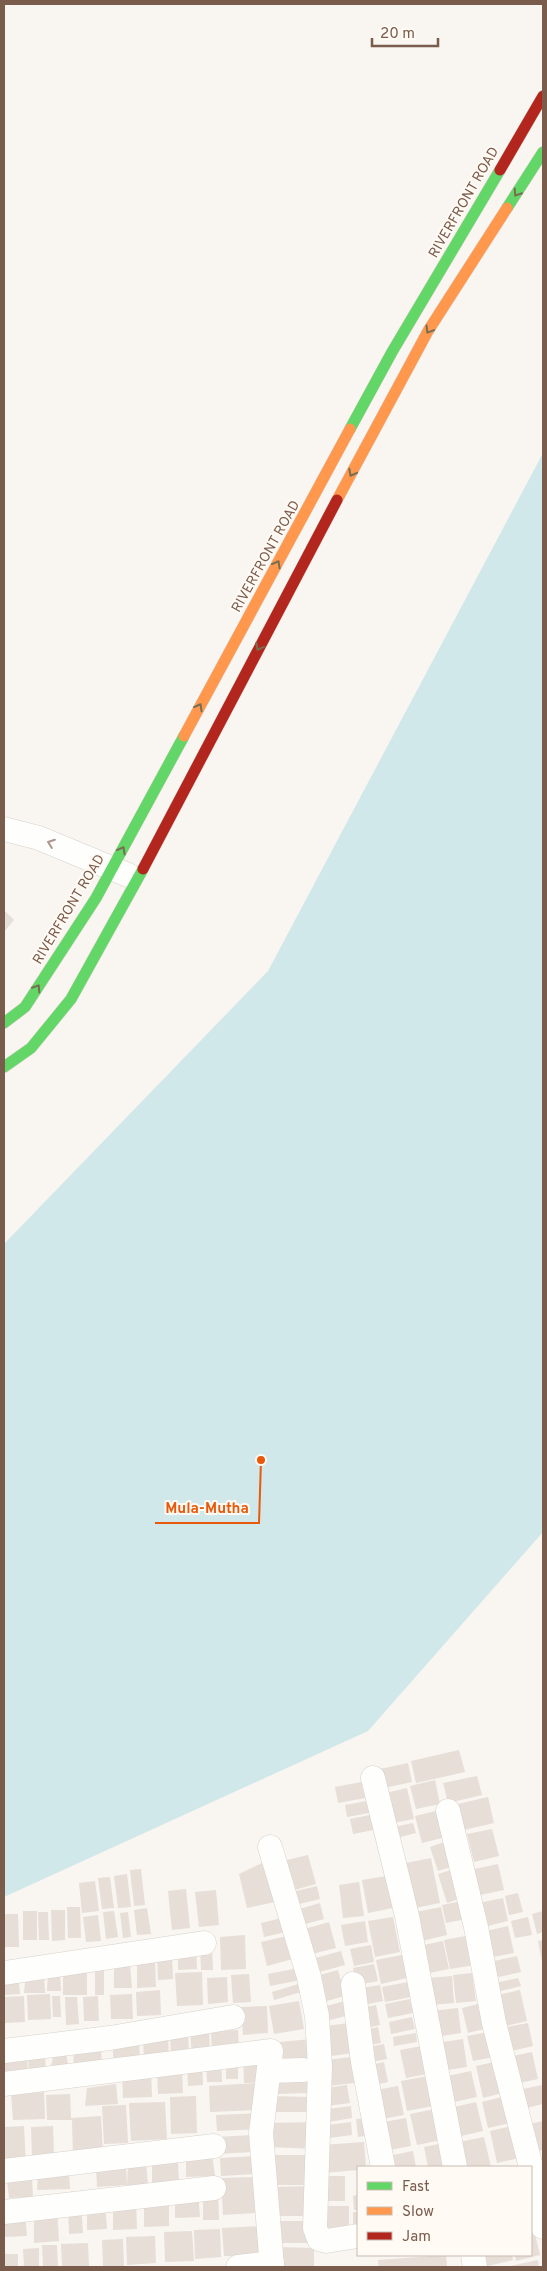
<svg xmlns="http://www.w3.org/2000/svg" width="547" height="2271" viewBox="0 0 547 2271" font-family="Overpass,sans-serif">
	<rect width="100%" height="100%" fill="#f9f5f0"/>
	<polygon fill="#d0e8ea" points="543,453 543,1532 368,1731 4,1897 4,1244 268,971"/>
	<g fill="#e6ded7">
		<polygon points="4,910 14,920 4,932"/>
		<polygon points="459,1750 465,1772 416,1783 411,1761"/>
		<polygon points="408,1763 412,1782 384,1788 380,1769"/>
		<polygon points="477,1776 482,1795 448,1803 443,1783"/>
		<polygon points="435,1780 440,1804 416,1809 410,1786"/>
		<polygon points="361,1782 365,1798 338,1803 335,1787"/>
		<polygon points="407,1788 414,1819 388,1824 381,1794"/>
		<polygon points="488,1797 494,1823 464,1830 458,1804"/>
		<polygon points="377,1799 380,1811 347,1817 345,1805"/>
		<polygon points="440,1810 446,1837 422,1843 415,1816"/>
		<polygon points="380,1813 384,1828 353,1834 350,1819"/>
		<polygon points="413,1823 416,1833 392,1839 389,1828"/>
		<polygon points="492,1829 499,1856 474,1862 467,1834"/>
		<polygon points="450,1840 458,1865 438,1871 430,1847"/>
		<polygon points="308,1855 316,1884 291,1891 283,1861"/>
		<polygon points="431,1858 440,1903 410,1909 401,1864"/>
		<polygon points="264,1862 275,1902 247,1908 239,1874"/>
		<polygon points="498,1864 504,1890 471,1897 465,1871"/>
		<polygon points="458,1868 467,1896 447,1903 438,1874"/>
		<polygon points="141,1869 145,1905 134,1906 130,1870"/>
		<polygon points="127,1874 131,1907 118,1908 114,1876"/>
		<polygon points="393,1875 398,1907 368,1913 362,1880"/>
		<polygon points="110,1877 114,1908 102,1909 98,1878"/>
		<polygon points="95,1881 99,1911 82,1913 79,1883"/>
		<polygon points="359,1882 364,1916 343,1918 339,1885"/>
		<polygon points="317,1886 320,1899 295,1905 292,1892"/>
		<polygon points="186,1889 190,1928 172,1930 168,1891"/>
		<polygon points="216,1890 219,1925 199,1927 195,1892"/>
		<polygon points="518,1893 523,1912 509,1915 505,1896"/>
		<polygon points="503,1898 508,1921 480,1928 474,1904"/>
		<polygon points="467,1900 471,1918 446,1923 442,1905"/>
		<polygon points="320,1903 324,1919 298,1926 293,1911"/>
		<polygon points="67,1907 80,1907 81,1938 68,1938"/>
		<polygon points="441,1907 447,1935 422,1941 416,1912"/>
		<polygon points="147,1908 151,1934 137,1935 134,1910"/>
		<polygon points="51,1910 65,1910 65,1940 52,1941"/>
		<rect x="23" y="1911" width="14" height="29"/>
		<polygon points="114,1911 118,1937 106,1939 103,1912"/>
		<polygon points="543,1911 543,1932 537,1934 532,1914"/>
		<polygon points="38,1912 48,1912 49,1940 39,1940"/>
		<polygon points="128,1912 131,1937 123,1938 120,1913"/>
		<polygon points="4,1914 18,1914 19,1947 5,1947"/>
		<polygon points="98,1915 101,1941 86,1942 83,1917"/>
		<polygon points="286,1917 290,1931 264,1937 261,1923"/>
		<polygon points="393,1917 400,1952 375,1957 368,1921"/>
		<polygon points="528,1917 532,1935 515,1938 511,1921"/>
		<polygon points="365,1921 368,1942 345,1946 341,1925"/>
		<polygon points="329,1922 336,1948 308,1955 301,1930"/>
		<polygon points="508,1926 514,1953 488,1958 482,1932"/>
		<polygon points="476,1934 481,1964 450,1969 444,1940"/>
		<polygon points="245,1935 246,1969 221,1970 220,1937"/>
		<polygon points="291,1935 296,1958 267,1966 261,1942"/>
		<polygon points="543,1940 543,1962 542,1962 538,1941"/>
		<polygon points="443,1941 449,1969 424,1974 419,1946"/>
		<polygon points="200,1945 212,1945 213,1970 201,1970"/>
		<polygon points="371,1945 374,1962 354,1966 350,1949"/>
		<polygon points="196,1947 197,1969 178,1970 178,1948"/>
		<polygon points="341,1951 345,1965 316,1973 312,1959"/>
		<polygon points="172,1955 173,1979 158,1980 157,1956"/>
		<polygon points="402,1955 407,1978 381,1984 376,1960"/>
		<polygon points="517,1956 521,1972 494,1978 490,1962"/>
		<polygon points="155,1962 156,1987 137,1988 137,1964"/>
		<polygon points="130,1964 132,1988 114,1988 114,1966"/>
		<polygon points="374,1964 378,1981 357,1985 353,1968"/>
		<rect x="63" y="1967" width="24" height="28"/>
		<rect x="95" y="1968" width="9" height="27"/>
		<polygon points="299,1968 301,1980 270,1986 268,1974"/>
		<polygon points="338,1970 345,1996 323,2002 316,1976"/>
		<polygon points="48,1972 60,1972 61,1991 47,1991"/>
		<polygon points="202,1972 203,2005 177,2006 175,1973"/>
		<polygon points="18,1973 20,1994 4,1995 4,1976"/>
		<polygon points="26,1973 44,1974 45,1993 24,1993"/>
		<polygon points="472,1973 476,2001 456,2003 453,1975"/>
		<polygon points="249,1974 251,2002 233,2003 231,1975"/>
		<polygon points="452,1976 454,2003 431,2005 429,1978"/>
		<polygon points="227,1977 228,2002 208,2004 207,1978"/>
		<polygon points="518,1978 521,1986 492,1993 490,1984"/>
		<polygon points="305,1982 308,1990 274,2000 272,1992"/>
		<polygon points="408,1982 411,1997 385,2002 382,1987"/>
		<polygon points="380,1985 383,2001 358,2006 355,1989"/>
		<polygon points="160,1990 161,2015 137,2016 136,1992"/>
		<polygon points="520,1990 527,2021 502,2027 494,1996"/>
		<polygon points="50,1994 51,2019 28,2020 27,1995"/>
		<polygon points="132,1994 133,2019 111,2019 110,1995"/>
		<polygon points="24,1996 25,2022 4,2023 4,1997"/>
		<polygon points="52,1996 60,1996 61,2017 53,2017"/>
		<polygon points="98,1996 99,2021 84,2021 83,1997"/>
		<polygon points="65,1997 77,1997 79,2024 66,2025"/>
		<polygon points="410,1999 413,2013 388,2018 385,2004"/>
		<polygon points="349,2000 353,2014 330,2020 326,2006"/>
		<polygon points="299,2001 304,2029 274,2034 269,2006"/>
		<polygon points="482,2003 488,2028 468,2033 462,2008"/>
		<polygon points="376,2005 380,2025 361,2029 358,2009"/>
		<polygon points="267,2006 268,2033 243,2035 241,2007"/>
		<polygon points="458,2008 461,2033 435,2037 431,2011"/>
		<polygon points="412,2017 415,2029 391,2034 389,2022"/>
		<polygon points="349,2023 354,2053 323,2057 319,2027"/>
		<polygon points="528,2023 533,2046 507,2052 501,2028"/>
		<polygon points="378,2027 381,2043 364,2046 360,2031"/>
		<polygon points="190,2029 209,2029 210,2056 192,2057"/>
		<polygon points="238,2030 239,2054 212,2055 211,2031"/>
		<polygon points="188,2032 189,2058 171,2059 170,2033"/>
		<polygon points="488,2032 494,2057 473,2061 467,2036"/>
		<polygon points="168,2033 169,2061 144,2062 143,2035"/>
		<polygon points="416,2033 417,2042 394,2046 393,2037"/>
		<polygon points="139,2039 140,2065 114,2066 112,2040"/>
		<polygon points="311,2039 313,2065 282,2067 280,2042"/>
		<polygon points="463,2039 467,2067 441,2071 437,2043"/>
		<polygon points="101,2043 102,2072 74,2073 73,2044"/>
		<polygon points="384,2044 387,2059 366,2063 363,2048"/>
		<polygon points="427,2045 432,2073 406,2078 400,2050"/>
		<polygon points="45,2051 46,2076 29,2077 28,2052"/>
		<polygon points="66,2052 68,2065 51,2066 54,2053"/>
		<polygon points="532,2052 538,2079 515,2084 508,2057"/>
		<polygon points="4,2053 27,2053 28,2079 4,2079"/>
		<polygon points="264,2055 265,2082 244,2083 243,2056"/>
		<polygon points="351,2057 354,2083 329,2086 326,2060"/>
		<polygon points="238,2059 238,2079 226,2079 226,2060"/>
		<polygon points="221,2060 222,2082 207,2082 206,2062"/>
		<polygon points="499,2061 506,2092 483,2098 476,2066"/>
		<polygon points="202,2062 203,2085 188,2086 187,2063"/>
		<polygon points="384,2062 388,2082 370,2086 366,2066"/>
		<polygon points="182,2067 183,2093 158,2094 157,2068"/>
		<polygon points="151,2071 152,2097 123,2098 122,2072"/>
		<polygon points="471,2071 477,2097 449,2103 443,2077"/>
		<polygon points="309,2072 310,2093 277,2094 276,2074"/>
		<polygon points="433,2075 439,2105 407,2111 401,2081"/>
		<polygon points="256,2083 258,2110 210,2112 209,2086"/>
		<polygon points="116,2084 118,2104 85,2106 87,2088"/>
		<polygon points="347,2085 350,2103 327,2106 325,2088"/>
		<polygon points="542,2085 543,2104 518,2110 514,2091"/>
		<polygon points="398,2086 404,2115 377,2120 371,2091"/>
		<polygon points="44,2092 45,2119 13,2120 11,2094"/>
		<polygon points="70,2094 71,2118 101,2116 103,2154 73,2156 72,2120 47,2120 46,2095"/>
		<polygon points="509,2095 515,2122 488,2128 482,2102"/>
		<polygon points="196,2096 197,2133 171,2134 170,2097"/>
		<polygon points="270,2096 309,2097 309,2112 270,2112"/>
		<polygon points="165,2102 167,2139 131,2141 129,2103"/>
		<polygon points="476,2102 483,2131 457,2137 450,2108"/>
		<polygon points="126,2105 128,2143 104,2144 102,2106"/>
		<polygon points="351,2106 352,2118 329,2122 328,2109"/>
		<polygon points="440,2108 446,2139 417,2145 410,2114"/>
		<polygon points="259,2113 260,2129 217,2131 216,2115"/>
		<polygon points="367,2118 370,2135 358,2137 356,2119"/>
		<polygon points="406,2118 411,2146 384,2151 378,2123"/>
		<polygon points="543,2121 543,2150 531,2153 525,2125"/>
		<polygon points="316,2122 315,2149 268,2147 268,2123"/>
		<polygon points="351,2122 352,2135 329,2138 328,2125"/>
		<polygon points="517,2125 524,2157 497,2163 490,2131"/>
		<polygon points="24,2126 26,2165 4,2166 4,2127"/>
		<polygon points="53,2126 54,2157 32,2158 31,2127"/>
		<polygon points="252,2135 252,2152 218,2154 217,2137"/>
		<polygon points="484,2137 491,2167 460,2167 454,2143"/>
		<polygon points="364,2142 366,2167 358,2167 358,2170 324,2173 322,2145"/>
		<polygon points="448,2142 453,2167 428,2167 424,2147"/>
		<polygon points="413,2151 416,2167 385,2167 383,2157"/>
		<polygon points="212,2154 215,2176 186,2177 186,2157"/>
		<rect x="267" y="2155" width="44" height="30"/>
		<polygon points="255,2156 256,2174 221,2176 220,2158"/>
		<polygon points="146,2161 148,2186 127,2187 128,2163"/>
		<polygon points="152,2161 178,2161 179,2182 152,2184"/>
		<polygon points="126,2165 127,2185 97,2187 96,2166"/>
		<polygon points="69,2172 70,2189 37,2190 38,2175"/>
		<rect x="321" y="2176" width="24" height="25"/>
		<polygon points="254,2177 255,2213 223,2215 221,2178"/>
		<polygon points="32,2178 33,2197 9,2198 7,2179"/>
		<polygon points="312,2186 312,2216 274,2216 272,2187"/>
		<polygon points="218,2190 219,2220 203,2220 203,2192"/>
		<polygon points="198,2192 200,2217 175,2218 175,2195"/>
		<polygon points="358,2195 358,2210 354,2210 353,2196"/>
		<polygon points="169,2196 169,2226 144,2227 144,2197"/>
		<polygon points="136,2200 137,2229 113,2230 113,2201"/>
		<polygon points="105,2202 107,2229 87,2230 87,2204"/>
		<polygon points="81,2204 83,2233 69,2234 68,2205"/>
		<rect x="324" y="2206" width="25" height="22"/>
		<polygon points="57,2207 59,2241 34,2243 34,2209"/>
		<polygon points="25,2212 27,2236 4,2237 4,2214"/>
		<rect x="353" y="2212" width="5" height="15"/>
		<rect x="274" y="2221" width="40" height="22"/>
		<polygon points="262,2226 263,2255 224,2256 222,2228"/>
		<polygon points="533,2226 540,2255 516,2261 515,2255 531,2255 531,2227"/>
		<polygon points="220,2229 221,2257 195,2259 194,2230"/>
		<polygon points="192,2231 194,2261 165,2262 164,2232"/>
		<polygon points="155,2236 156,2263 127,2265 126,2237"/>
		<polygon points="123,2239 124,2267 103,2267 102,2240"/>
		<polygon points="88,2243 89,2267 62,2267 61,2244"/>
		<polygon points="42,2245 57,2245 58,2267 43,2267"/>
		<polygon points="276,2247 314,2248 314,2267 276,2267"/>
		<polygon points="39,2248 39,2267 24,2267 23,2249"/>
		<rect x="4" y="2254" width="14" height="13"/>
		<polygon points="446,2255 447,2266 442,2267 379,2267 378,2260"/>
		<polygon points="482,2255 512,2255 513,2260 484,2267"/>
		<polygon points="538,2260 539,2267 511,2267 510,2266"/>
	</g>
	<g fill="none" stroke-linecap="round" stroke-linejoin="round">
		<g stroke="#d7d1cb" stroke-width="25">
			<g id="street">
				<polyline points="4,829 39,838 128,875"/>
				<polyline points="373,1778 407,1916 455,2167"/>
				<polyline points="448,1811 476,1927 494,2023 531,2167"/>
				<polyline points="270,1847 309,1977 317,2016 320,2067 315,2228 319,2239 326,2241 358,2236"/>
				<polyline points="4,1973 204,1943"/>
				<polyline points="353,1984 363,2062 383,2167"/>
				<polyline points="4,2051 110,2038 233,2017"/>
				<polyline points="269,2071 303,2070"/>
				<polyline points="4,2084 271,2051 261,2133 272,2267"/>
				<polyline points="531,2168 543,2227"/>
				<polyline points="4,2171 214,2146"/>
				<polyline points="4,2212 214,2188"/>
				<polyline points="473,2255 475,2267"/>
				<polyline points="238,2267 272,2263"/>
			</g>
		</g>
		<g stroke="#d9d2cb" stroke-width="12">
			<g id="fast">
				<polyline points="507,208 543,152"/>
				<polyline points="350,429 392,352 500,170"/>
				<polyline points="4,1023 25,1007 96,898 184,736"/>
				<polyline points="4,1067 31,1048 71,999 143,869"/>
			</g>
		</g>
		<g stroke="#d9d2cb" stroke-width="12">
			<g id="slow">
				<polyline points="337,500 428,331 507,208"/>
				<polyline points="184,736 350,429"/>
			</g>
		</g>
		<g stroke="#d9d2cb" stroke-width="12">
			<g id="jam">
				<polyline points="500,170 543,96"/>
				<polyline points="143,869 337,500"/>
			</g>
		</g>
		<use href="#street" stroke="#fefefd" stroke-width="24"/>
		<use href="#fast" stroke="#63d668" stroke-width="11"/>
		<use href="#slow" stroke="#ff974d" stroke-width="11"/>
		<use href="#jam" stroke="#b3261e" stroke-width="11"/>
	</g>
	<defs><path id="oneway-chevron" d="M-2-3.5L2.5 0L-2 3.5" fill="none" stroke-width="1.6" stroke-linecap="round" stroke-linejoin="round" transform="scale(1.25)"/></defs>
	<g stroke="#776e51">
		<use href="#oneway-chevron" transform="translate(517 193) rotate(123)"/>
		<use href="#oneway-chevron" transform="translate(429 330) rotate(121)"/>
		<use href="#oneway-chevron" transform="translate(352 473) rotate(118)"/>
		<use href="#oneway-chevron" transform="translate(277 564) rotate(-61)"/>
		<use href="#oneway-chevron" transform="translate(259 647) rotate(118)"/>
		<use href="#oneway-chevron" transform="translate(199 707) rotate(-61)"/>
		<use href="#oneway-chevron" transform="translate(122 850) rotate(-61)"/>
		<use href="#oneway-chevron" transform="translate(37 988) rotate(-57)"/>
	</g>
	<use stroke="#a8958b" href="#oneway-chevron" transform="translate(51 843) rotate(-160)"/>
	<g text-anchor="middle" stroke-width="4" stroke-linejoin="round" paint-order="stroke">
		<g font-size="14" fill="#7a5c4d" stroke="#fffaf3">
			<text transform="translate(463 202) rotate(-60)" y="5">RIVERFRONT ROAD</text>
			<text transform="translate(265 556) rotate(-61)" y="5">RIVERFRONT ROAD</text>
			<text transform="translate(68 909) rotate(-59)" y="5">RIVERFRONT ROAD</text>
		</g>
	</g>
	<path fill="none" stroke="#e8590c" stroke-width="2" d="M261 1460L259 1523H155"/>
	<circle fill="#e8590c" stroke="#fffaf3" stroke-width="2" cx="261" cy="1460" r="5"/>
	<g font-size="15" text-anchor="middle" font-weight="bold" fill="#e8590c" stroke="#fffaf3" stroke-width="4" stroke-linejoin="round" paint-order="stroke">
		<text x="207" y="1513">Mula-Mutha</text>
	</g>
	<rect width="547" height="2271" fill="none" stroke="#7a5c4d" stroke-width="10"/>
	<rect x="357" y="2166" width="175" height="90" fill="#fffaf3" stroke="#cabbb1"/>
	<rect x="367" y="2182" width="25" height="8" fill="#63d668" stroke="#cabbb1"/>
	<text x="402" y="2191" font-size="15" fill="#7a5c4d">Fast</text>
	<rect x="367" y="2207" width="25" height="8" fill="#ff974d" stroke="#cabbb1"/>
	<text x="402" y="2216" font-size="15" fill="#7a5c4d">Slow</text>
	<rect x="367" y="2232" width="25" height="8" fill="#b3261e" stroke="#cabbb1"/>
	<text x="402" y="2241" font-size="15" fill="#7a5c4d">Jam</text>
	<path d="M372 38v8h66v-8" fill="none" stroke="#7a5c4d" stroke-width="2.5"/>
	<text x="380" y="38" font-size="15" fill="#7a5c4d" stroke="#fffaf3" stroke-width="4" paint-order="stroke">20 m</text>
</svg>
